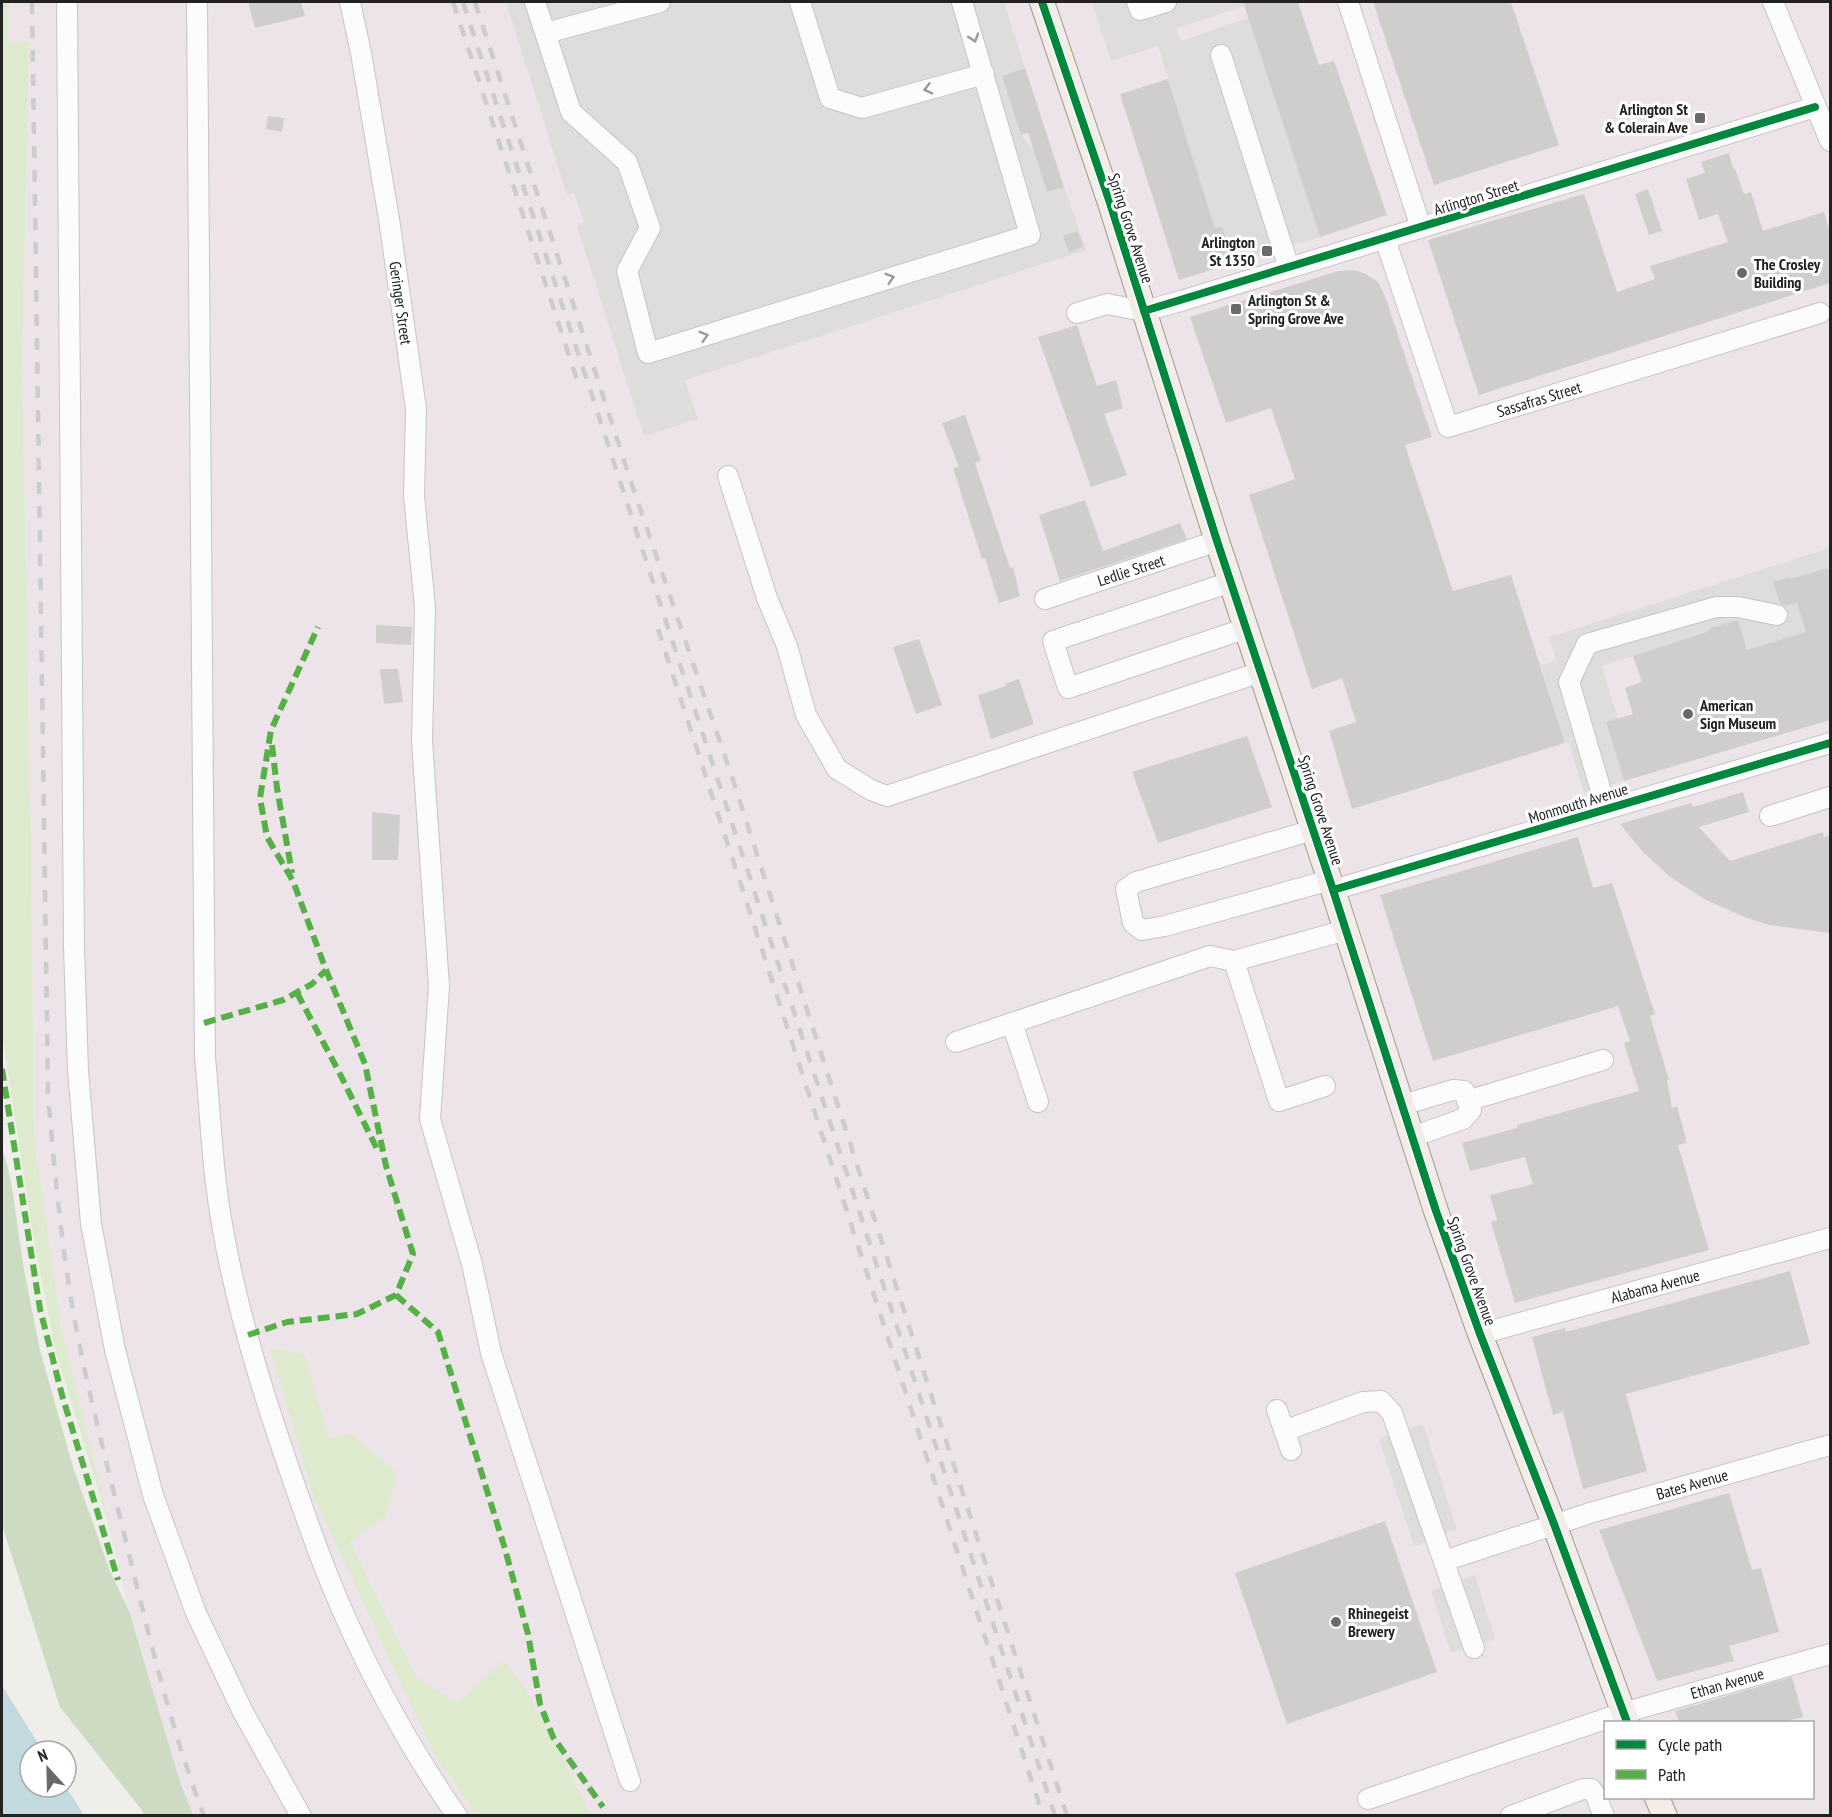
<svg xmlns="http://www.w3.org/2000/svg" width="1832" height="1817" viewBox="0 0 1832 1817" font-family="'PT Sans Narrow',sans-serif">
	<rect width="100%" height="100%" fill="#f0eeeb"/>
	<path fill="#ece4e9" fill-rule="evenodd" d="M9,2H1830V1815H193L181,1785L129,1611L61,1328L47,1245L34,1140L31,836L22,366L29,43L8,42ZM1606,1722H1812V1798H1606Z"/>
	<g fill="#deeacd">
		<polygon points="2,2 9,2 8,42 29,42 22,366 31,836 34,1140 61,1328 112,1535 55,1349 33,1234 2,1034"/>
		<polygon points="270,1348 304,1354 329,1439 352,1434 396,1472 387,1515 350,1542 417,1678 457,1703 504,1661 525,1688 586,1805 589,1815 476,1815 432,1750 314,1497"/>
	</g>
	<polygon fill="#cddbc3" points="2,1146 11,1181 24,1270 40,1350 73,1467 110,1571 129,1611 181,1785 193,1815 144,1815 141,1809 60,1707 2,1525"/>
	<g fill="#dedddc">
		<polygon points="506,2 1004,2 1025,68 1021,135 1034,150 1047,192 1064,187 1086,250 685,380 698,419 644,436 577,226 584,222 574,193 567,195"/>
		<polygon points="1092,2 1243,2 1244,6 1176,29 1181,41 1248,18 1320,237 1234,263 1222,226 1215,228 1158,46 1111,61"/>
		<polygon points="1830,548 1830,625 1747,650 1737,620 1710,628 1709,632 1602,666 1618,719 1606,723 1624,781 1584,793 1569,742 1565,743 1541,665 1556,661 1549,637"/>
		<polygon points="1423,1424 1457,1529 1444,1533 1459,1580 1475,1575 1495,1639 1451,1653 1431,1591 1442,1587 1427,1542 1414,1546 1379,1438"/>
	</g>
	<polygon fill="#c2dadf" points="2,1686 43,1751 30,1751 30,1787 66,1787 84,1815 2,1815"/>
	<g fill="#d0cecc">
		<polygon points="248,2 301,2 305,16 255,28"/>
		<polygon points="1243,2 1298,2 1319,65 1334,61 1387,215 1320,237"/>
		<polygon points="1373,2 1511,2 1559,145 1434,185"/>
		<polygon points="1025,68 1064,187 1047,192 1028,133 1021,135 1002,76"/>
		<polygon points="1168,79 1215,228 1222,226 1234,263 1179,280 1120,94"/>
		<polygon points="268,116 284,118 282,132 266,129"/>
		<polygon points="1729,153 1733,169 1735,169 1744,194 1751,192 1763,231 1824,212 1830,232 1830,283 1479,395 1428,240 1584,194 1617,292 1655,279 1650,266 1728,242 1718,214 1699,220 1686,179 1705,173 1701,162"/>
		<polygon points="1648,189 1662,231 1649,235 1635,194"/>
		<polygon points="1078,231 1083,247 1069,252 1063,236"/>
		<polygon points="1354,270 1366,274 1378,282 1385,296 1432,437 1405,445 1453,591 1511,575 1565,743 1352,809 1329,731 1356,722 1342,678 1312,689 1249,495 1295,479 1271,408 1226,423 1190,317 1338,271"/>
		<polygon points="1077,325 1097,386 1116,380 1123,408 1104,414 1127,475 1091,487 1038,337"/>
		<polygon points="965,415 981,461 975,463 1010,568 1013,567 1020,596 999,603 985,558 982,559 953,468 959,467 942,423"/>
		<polygon points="1085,500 1103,551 1180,523 1187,539 1060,581 1039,515"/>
		<polygon points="1828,568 1830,578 1830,720 1624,781 1606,722 1633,714 1625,688 1642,682 1633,656 1707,632 1710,628 1738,620 1747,650 1806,632 1797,603 1785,606 1780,603 1773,582 1789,577 1790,579"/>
		<polygon points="376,625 412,627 411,645 376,643"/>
		<polygon points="919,639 942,705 916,714 893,647"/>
		<polygon points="380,669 398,669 403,702 384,704"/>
		<polygon points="1019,679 1034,724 991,739 978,695 1006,686 1005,684"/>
		<polygon points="1247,736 1272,807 1158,843 1132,772"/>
		<polygon points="1743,792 1749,812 1699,827 1730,861 1823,832 1824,837 1830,835 1830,933 1769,925 1747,918 1706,900 1669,876 1642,851 1620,824 1691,803 1693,807"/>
		<polygon points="372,812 400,815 398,860 372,860"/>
		<polygon points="1578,837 1593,888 1612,883 1655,1014 1650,1016 1669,1080 1667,1080 1672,1108 1677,1106 1687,1143 1678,1145 1709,1250 1515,1303 1491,1222 1497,1220 1490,1195 1533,1184 1525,1157 1470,1171 1462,1143 1517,1128 1517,1125 1639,1091 1624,1043 1630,1041 1618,1006 1433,1061 1380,895"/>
		<polygon points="1790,1271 1810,1344 1626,1394 1647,1471 1583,1489 1563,1412 1553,1415 1532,1337 1565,1328 1566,1332"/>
		<polygon points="1729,1493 1752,1570 1761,1568 1779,1632 1729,1646 1734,1661 1657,1681 1599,1530"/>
		<polygon points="1385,1521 1437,1672 1287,1724 1235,1573"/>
		<polygon points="1792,1677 1803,1717 1782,1722 1679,1722 1675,1711"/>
	</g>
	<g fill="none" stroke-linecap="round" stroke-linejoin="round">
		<g stroke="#c6c5c3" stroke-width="22">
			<g id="minor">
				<polyline points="67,2 74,947 78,1071 91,1224 115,1350 153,1495 196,1613 243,1712 301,1816"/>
				<path d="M197,2L205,1057C209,1099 211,1142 216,1184C227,1273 253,1362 282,1448C300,1501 318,1554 340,1605C372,1679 411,1750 457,1816"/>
				<polyline points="350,2 361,53 389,219 416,409 414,496 425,607 422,741 439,986 430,1119 472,1264 491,1353 630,1781"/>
				<polyline points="535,2 571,112 627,162 650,228 627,271 648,353 1030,235 962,2"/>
				<polyline points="800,2 830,98 862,108 984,74"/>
				<polyline points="1137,2 1140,10 1166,2"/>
				<polyline points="1348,2 1421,228"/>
				<polyline points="1773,2 1830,141"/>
				<polyline points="546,33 660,2"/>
				<polyline points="1221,55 1289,268"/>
				<polyline points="1385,239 1448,427 1820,313"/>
				<polyline points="1077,313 1107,304 1144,311 1181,301 1815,107"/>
				<polyline points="728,476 767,598 787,646 806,715 837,769 871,790 887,796 1261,672"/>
				<polyline points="1231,582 1053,641 1068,688 1247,628"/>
				<polyline points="1045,599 1217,541"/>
				<polyline points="1606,808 1569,682 1587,644 1716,607 1738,607 1777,615"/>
				<polyline points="1770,816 1830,797"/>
				<polyline points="1313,830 1136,882 1126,889 1133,923 1142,930 1165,926 1330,880"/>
				<polyline points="1333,890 1830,743"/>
				<polyline points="1234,961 1279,1101 1325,1086"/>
				<polyline points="1012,1023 1038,1102"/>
				<polyline points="956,1042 1210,956 1234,961 1346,930"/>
				<polyline points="1467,1101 1603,1060"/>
				<polyline points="1402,1105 1453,1090 1464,1091 1471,1110 1463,1119 1412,1137"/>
				<polyline points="1480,1334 1830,1238"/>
				<polyline points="1277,1410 1291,1450"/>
				<polyline points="1284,1431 1363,1402 1381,1401 1392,1413 1474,1648"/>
				<polyline points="1444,1561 1590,1513 1830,1445"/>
				<polyline points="1368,1799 1623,1713 1830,1654"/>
				<polyline points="1511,1816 1583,1789 1591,1789 1596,1796 1604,1816"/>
			</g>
		</g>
		<g stroke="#a59a89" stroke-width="26">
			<g id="major">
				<polyline points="1042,2 1110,203 1217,541 1333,890 1436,1211 1480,1334 1554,1524 1627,1722"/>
				<polyline points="1657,1798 1665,1816"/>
			</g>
		</g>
		<use href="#minor" stroke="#fdfcfc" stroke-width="20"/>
		<use href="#major" stroke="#f2ede8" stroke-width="24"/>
		<g stroke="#ccc" stroke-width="4.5" stroke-dasharray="12 12" stroke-linecap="butt">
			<path d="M32,2L48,1096C54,1164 60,1231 71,1299C85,1383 108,1467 128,1550C150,1640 171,1729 204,1816"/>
			<polyline points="453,2 580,389"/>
			<polyline points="463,2 923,1406 1055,1816"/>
			<polyline points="475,2 633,488 732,777 1067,1816"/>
			<polyline points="658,629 1043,1816"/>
		</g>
		<g stroke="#55b145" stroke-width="6" stroke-dasharray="12 6" stroke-linecap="butt">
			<polyline points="272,745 277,788 292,873"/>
			<polyline points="297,993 339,1072 379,1153"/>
			<polyline points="204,1023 283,1000 312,984 326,970"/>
			<polyline points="2,1069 40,1309 62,1395 118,1580"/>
			<polyline points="396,1295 438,1332 505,1549 528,1634 540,1704 553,1737 603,1807"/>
			<polyline points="248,1335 287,1322 357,1314 396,1295 413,1254 386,1166 365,1064 326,970 293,881 267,837 260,798 271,730 318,627"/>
		</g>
		<g stroke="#fff" stroke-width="11">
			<g id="cycleway">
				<polyline points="1042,2 1110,203 1217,541 1333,890 1436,1211 1480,1334 1554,1524 1627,1722"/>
				<polyline points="1144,311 1815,107"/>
				<polyline points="1333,890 1830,743"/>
			</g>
		</g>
		<use href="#cycleway" stroke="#00873e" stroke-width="8"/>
	</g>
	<defs><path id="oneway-chevron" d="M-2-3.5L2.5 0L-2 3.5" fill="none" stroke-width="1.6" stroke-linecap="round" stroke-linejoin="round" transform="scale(1.5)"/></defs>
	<g stroke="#9a9a9a">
		<use href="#oneway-chevron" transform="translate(974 38) rotate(72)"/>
		<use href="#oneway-chevron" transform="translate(928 89) rotate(165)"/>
		<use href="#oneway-chevron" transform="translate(890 278) rotate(-17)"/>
		<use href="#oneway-chevron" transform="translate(704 336) rotate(-17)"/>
	</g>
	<g fill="#6a6968" stroke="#fff" stroke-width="2">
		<rect x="1694" y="112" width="12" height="12" rx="3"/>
		<rect x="1261" y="245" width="12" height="12" rx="3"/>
		<circle cx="1742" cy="273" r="6"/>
		<rect x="1230" y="303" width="12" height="12" rx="3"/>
		<circle cx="1688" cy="714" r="6"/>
		<circle cx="1336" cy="1622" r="6"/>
	</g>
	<g text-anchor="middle" stroke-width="6" stroke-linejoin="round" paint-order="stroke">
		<g font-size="16" font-weight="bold" fill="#222" stroke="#fff" text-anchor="start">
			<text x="1688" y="115" text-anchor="end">Arlington St<tspan x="1688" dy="18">&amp; Colerain Ave</tspan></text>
			<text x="1255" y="248" text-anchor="end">Arlington<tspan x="1255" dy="18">St 1350</tspan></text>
			<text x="1754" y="270">The Crosley<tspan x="1754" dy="18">Building</tspan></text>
			<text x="1248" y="306">Arlington St &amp;<tspan x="1248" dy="18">Spring Grove Ave</tspan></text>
			<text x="1700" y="711">American<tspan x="1700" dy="18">Sign Museum</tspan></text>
			<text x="1348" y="1619">Rhinegeist<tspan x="1348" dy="18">Brewery</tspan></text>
		</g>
		<g font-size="16" fill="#222" stroke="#fff">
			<text transform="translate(1476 197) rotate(-17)" y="6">Arlington Street</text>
			<text transform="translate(1131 228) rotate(72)" y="6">Spring Grove Avenue</text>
			<text transform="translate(401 303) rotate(82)" y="6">Geringer Street</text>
			<text transform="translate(1539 399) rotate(-17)" y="6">Sassafras Street</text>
			<text transform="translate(1131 570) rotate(-18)" y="6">Ledlie Street</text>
			<text transform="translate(1578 803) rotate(-17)" y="6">Monmouth Avenue</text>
			<text transform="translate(1321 810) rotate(72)" y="6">Spring Grove Avenue</text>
			<text transform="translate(1472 1271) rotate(70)" y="6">Spring Grove Avenue</text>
			<text transform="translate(1655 1286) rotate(-15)" y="6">Alabama Avenue</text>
			<text transform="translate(1692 1484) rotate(-16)" y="6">Bates Avenue</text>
			<text transform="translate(1727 1683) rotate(-16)" y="6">Ethan Avenue</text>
		</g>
	</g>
	<rect width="1832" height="1817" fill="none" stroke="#222222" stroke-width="6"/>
	<rect x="1604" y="1721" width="210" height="78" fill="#ffffff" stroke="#a7a7a7" stroke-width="1.5"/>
	<rect x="1616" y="1740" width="30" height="9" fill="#00873e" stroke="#a7a7a7" stroke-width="1.5"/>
	<text x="1658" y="1751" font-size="18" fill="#222222">Cycle path</text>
	<rect x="1616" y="1770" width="30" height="9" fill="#55b145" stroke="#a7a7a7" stroke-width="1.5"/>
	<text x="1658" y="1781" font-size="18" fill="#222222">Path</text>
	<g transform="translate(48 1769) rotate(338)"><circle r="28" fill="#ffffff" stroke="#a7a7a7" stroke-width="1.5"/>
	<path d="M0-4.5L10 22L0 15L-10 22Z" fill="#6a6968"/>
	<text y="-9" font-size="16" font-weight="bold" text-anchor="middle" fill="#222222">N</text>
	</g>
</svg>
